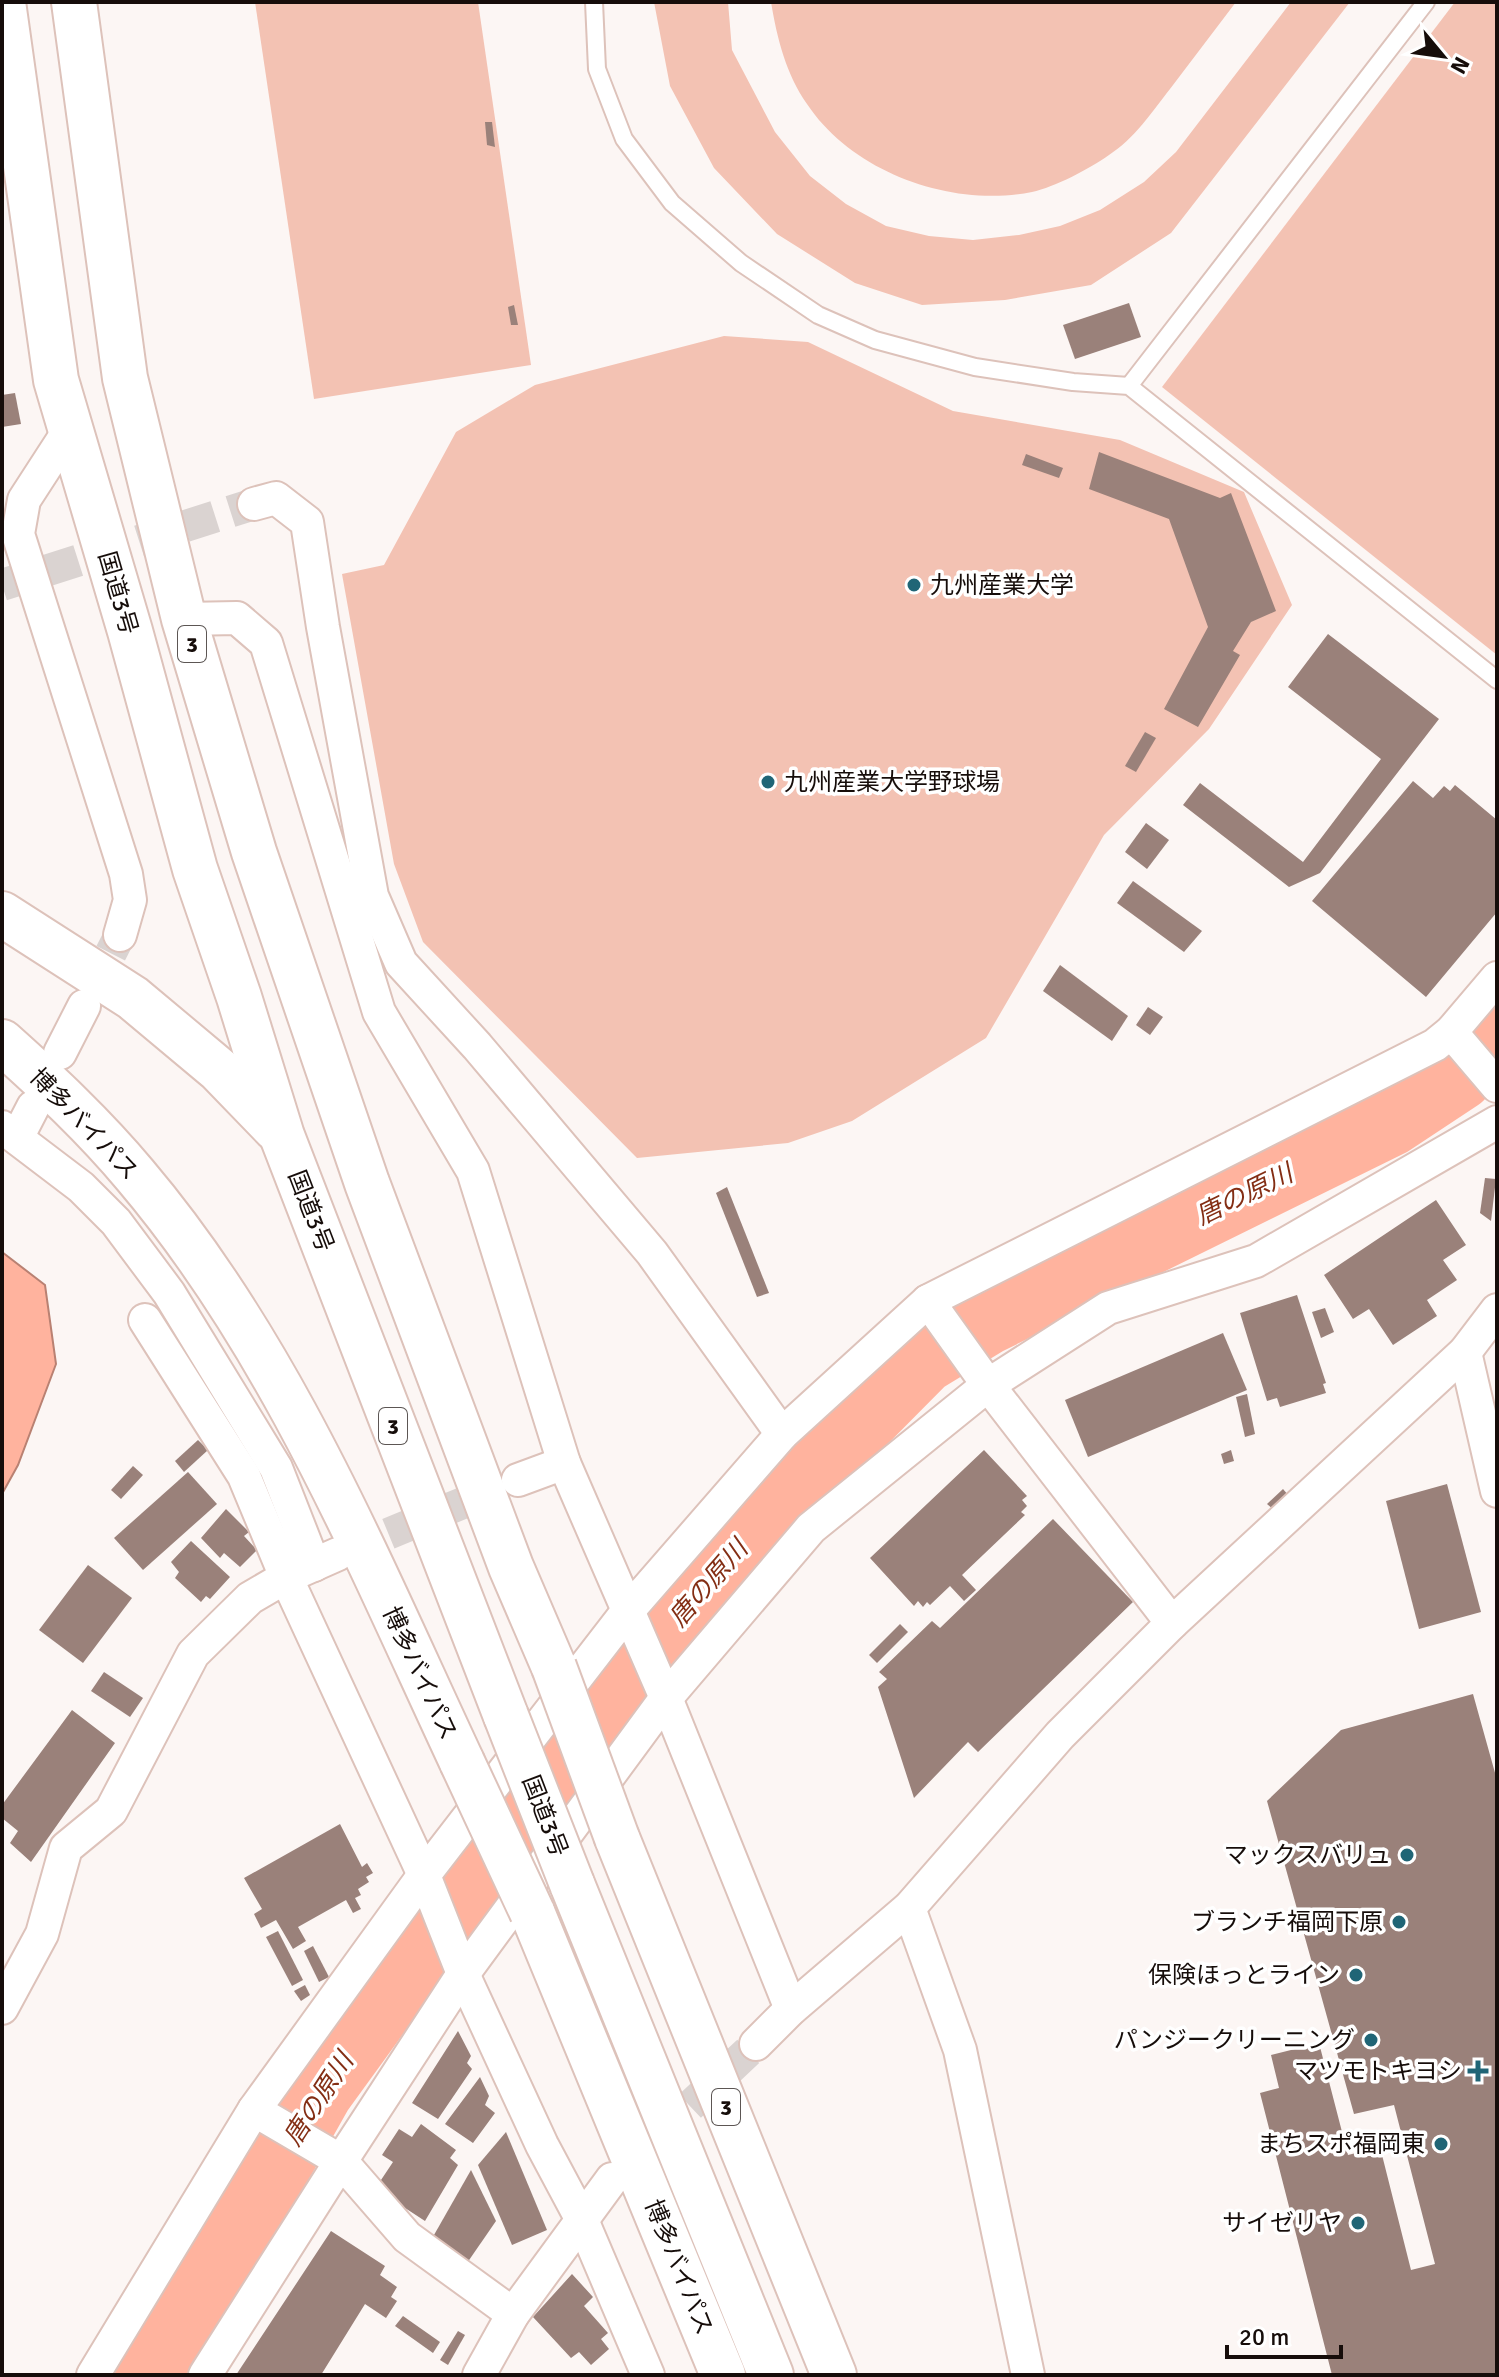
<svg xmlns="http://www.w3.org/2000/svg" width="1499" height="2377" viewBox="0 0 1499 2377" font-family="Signika,'Noto Sans JP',sans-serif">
	<rect width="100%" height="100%" fill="#fcf6f4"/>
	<g fill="#f3c2b3">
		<polygon points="255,2 478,2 531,365 314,399"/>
		<polygon points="654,2 728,2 732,50 775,132 810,176 846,204 886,226 929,236 973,240 1019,235 1060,226 1100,210 1144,182 1176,152 1291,2 1350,2 1171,233 1091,285 1005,300 922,305 855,283 777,234 714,168 670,86"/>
		<path d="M771,2H1236C1214,31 1192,60 1170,89C1152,112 1134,139 1109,155C1089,169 1055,187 1032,192C952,208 853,173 807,104C786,74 777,38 771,2Z"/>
		<polygon points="1455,2 1497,2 1497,655 1162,387"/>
		<polygon points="724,336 808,342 953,411 1120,440 1244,492 1292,605 1209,729 1104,835 986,1038 852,1121 788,1143 637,1158 423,942 394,864 342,574 384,565 456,432 535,385"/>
	</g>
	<polygon fill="#ffb39e" stroke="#b98172" stroke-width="2" points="2,1252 45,1285 56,1364 18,1465 2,1494"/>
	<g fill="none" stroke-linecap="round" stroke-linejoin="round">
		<polyline stroke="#ffb39e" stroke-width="68" points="149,2375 265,2188 319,2092 454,1906 708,1577 923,1360 987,1321 1391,1122 1459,1077 1497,1038"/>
	</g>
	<g fill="#9a817a">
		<polygon points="485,122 492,122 495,147 487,145"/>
		<polygon points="1129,303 1141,337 1075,359 1063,325"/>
		<polygon points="514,305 518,325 511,325 508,307"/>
		<polygon points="15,393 21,424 2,427 2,395"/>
		<polygon points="1099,452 1220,498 1231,493 1276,611 1251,622 1233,651 1240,655 1198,727 1164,709 1208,627 1169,519 1089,489"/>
		<polygon points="1026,454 1063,468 1059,478 1022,465"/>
		<polygon points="1328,634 1439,719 1320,873 1289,887 1183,805 1200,783 1303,862 1381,759 1288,687"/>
		<polygon points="1145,732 1156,738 1136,772 1125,766"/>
		<polygon points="1413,781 1433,798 1444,786 1450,791 1455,785 1497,820 1497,912 1426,997 1312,901"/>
		<polygon points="1146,823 1169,840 1147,869 1125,852"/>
		<polygon points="1133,881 1202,931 1184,952 1117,903"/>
		<polygon points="1060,965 1128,1016 1112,1041 1043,991"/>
		<polygon points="1148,1007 1163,1017 1150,1035 1136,1025"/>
		<polygon points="1485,1178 1496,1179 1491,1221 1480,1213"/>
		<polygon points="727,1187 769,1293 757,1297 716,1193"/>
		<polygon points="1436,1200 1466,1245 1443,1260 1457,1280 1427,1300 1437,1316 1393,1345 1369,1309 1353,1319 1324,1275"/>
		<polygon points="1297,1295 1326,1383 1323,1384 1326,1393 1280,1407 1277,1398 1267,1401 1240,1313"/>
		<polygon points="1325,1308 1334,1332 1321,1338 1312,1312"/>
		<polygon points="1223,1333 1247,1390 1088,1457 1065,1400"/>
		<polygon points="1247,1394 1255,1434 1245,1437 1236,1397"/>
		<polygon points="198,1440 208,1450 184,1472 175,1461"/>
		<polygon points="984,1450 1027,1496 1022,1500 1027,1506 1021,1512 1025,1515 962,1575 976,1590 964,1601 950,1586 930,1605 927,1602 923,1607 918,1601 914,1606 870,1558"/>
		<polygon points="1231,1450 1234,1461 1224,1464 1221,1454"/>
		<polygon points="133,1466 143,1475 121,1499 111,1490"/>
		<polygon points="188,1472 217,1504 143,1570 114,1538"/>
		<polygon points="1447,1484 1481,1612 1419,1629 1386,1501"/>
		<polygon points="1283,1489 1289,1496 1274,1510 1267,1504"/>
		<polygon points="226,1509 249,1532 244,1536 257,1550 240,1567 224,1553 220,1558 201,1538"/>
		<polygon points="1053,1519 1133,1602 978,1752 968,1742 914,1798 878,1687 887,1679 879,1672 932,1621 940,1628"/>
		<polygon points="191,1541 230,1577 210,1599 206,1596 201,1602 175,1578 179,1572 171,1562"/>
		<polygon points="88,1565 132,1598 83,1663 39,1630"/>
		<polygon points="900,1624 908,1632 877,1663 869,1655"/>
		<polygon points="104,1672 143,1698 130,1717 91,1691"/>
		<polygon points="1473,1694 1497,1780 1497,2375 1332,2375 1260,2093 1279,2088 1271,2055 1319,2043 1348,2155 1380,2147 1411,2270 1435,2264 1394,2105 1354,2114 1267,1801 1341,1730"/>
		<polygon points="72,1710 115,1743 31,1862 10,1843 18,1831 2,1818 2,1805"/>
		<polygon points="340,1824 362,1867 367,1863 373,1873 366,1877 369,1882 358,1889 361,1895 355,1898 361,1909 353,1913 346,1900 298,1927 306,1941 293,1949 276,1920 261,1928 254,1914 262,1909 244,1878"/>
		<polygon points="278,1931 303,1980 292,1986 266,1937"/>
		<polygon points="313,1946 329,1977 319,1982 304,1951"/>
		<polygon points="305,1985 310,1995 301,2001 294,1991"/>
		<polygon points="458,2031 471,2056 467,2063 472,2069 438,2119 412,2103"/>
		<polygon points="480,2077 489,2096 485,2105 495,2113 473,2143 445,2124"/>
		<polygon points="421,2124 456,2150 450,2158 458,2165 425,2221 402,2206 397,2210 375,2189 393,2162 382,2155 399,2129 412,2137"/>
		<polygon points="506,2132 547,2230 512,2245 478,2165"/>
		<polygon points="471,2170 496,2221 465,2266 430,2242"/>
		<polygon points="331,2231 385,2266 380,2275 397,2287 391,2297 397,2301 386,2318 365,2304 321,2375 236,2375"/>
		<polygon points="572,2274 593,2297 584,2306 608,2333 601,2339 609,2349 591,2365 579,2352 571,2358 533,2317"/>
		<polygon points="403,2316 440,2342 433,2353 395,2326"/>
		<polygon points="458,2331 465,2335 448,2365 440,2360"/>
	</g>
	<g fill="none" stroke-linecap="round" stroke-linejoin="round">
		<g stroke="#dad3d1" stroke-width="32" stroke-dasharray="32 16" stroke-linecap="butt">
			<polyline points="2,585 254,504"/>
			<polyline points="89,996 120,935"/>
			<polyline points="344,1552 504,1486"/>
			<polyline points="655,2139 756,2044"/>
		</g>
		<g stroke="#ddc2ba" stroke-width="20">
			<g id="lane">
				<polyline points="594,2 597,69 624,139 672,203 741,263 818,315 875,340 975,367 1073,382 1129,386 1497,680"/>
				<polyline points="1129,386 1426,2"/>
			</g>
		</g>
		<g stroke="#ddc2ba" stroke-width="36">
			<g id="street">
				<polyline points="70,429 24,500 18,534 126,874 130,900 120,935"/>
				<polyline points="254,504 276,498 307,522 323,627 372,896 401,963 477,1046 652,1253 782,1434"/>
				<polyline points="184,619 237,618 266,643 379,1012 473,1171 564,1463 666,1698 791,2009"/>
				<polyline points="1451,1032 1497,1086"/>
				<polyline points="60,1053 84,1006"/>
				<polyline points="2,1127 81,1187 116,1222 169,1293 276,1468 314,1565"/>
				<polyline points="17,1138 33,1107"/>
				<polyline points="928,1301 988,1385 1172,1623"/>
				<polyline points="145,1320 244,1476 286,1577 424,1875 463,1974 542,2145 582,2220 648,2375"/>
				<polyline points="1465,1352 1497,1491"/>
				<polyline points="518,1480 564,1463"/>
				<polyline points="909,1908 960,2050 1028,2375"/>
				<polyline points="2,2008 42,1934 66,1848 111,1811 193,1654 250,1598 286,1577 338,1554"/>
				<polyline points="756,2044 791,2009 909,1908 1060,1735 1172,1623 1465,1352 1497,1310"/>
				<polyline points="254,2110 341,2161 407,2237 513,2314"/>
				<polyline points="93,2375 254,2110 424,1875 627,1612 782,1434 928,1301 1435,1045 1451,1032 1497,978"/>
				<polyline points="205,2375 341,2161 463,1974 666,1698 811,1528 988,1385 1108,1308 1256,1261 1497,1122"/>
				<polyline points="479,2375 513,2314 612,2179"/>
			</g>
		</g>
		<g stroke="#ddc2ba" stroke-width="48">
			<g id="highway">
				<polyline points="3,2 56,380 130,631 195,869 239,997 282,1136 506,1716"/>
				<polyline points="74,2 125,378 184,619 254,852 367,1183 511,1567 554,1667"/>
				<polyline points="2,914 133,998 219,1070 276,1129"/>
				<path d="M2,1042C49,1084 94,1126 135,1175C281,1347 367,1559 462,1762"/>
				<polyline points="617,1838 834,2375"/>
				<polyline points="572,1884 771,2375"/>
				<polyline points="532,1912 723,2375"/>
			</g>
		</g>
		<use href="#lane" stroke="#fff" stroke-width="16"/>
		<use href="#street" stroke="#fff" stroke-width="32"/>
		<use href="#highway" stroke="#fff" stroke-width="44"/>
		<g stroke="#ddc2ba" stroke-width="48" stroke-linecap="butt">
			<g id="highway-bridge">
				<polyline points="554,1667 617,1838"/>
				<polyline points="506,1716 572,1884"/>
				<polyline points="462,1762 532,1912"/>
			</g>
		</g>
		<use href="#highway-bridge" stroke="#fff" stroke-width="44"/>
	</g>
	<g fill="#206576" stroke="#fff" stroke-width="3">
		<circle cx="914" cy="585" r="8"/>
		<circle cx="768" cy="782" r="8"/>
		<circle cx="1407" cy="1855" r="8"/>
		<circle cx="1399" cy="1922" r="8"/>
		<circle cx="1356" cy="1975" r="8"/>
		<circle cx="1371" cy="2040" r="8"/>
		<path d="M1474 2059h8v8h8v8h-8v8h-8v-8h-8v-8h8z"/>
		<circle cx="1441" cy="2144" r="8"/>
		<circle cx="1358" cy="2223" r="8"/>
	</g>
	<g text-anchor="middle" stroke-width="7" stroke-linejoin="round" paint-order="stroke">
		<g fill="#fff" stroke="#5c5654" stroke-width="2">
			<rect x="178" y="626" width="28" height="36" rx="6"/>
			<rect x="379" y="1408" width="28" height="36" rx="6"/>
			<rect x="712" y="2089" width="28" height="36" rx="6"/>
		</g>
		<g font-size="22" font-weight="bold" fill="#160d0a">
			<text x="192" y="652">3</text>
			<text x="393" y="1434">3</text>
			<text x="726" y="2115">3</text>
		</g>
		<g font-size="24" fill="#160d0a" stroke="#fff" text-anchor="end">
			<text x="930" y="593" text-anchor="start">九州産業大学</text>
			<text x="784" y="790" text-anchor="start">九州産業大学野球場</text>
			<text x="1391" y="1863">マックスバリュ</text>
			<text x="1383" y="1930">ブランチ福岡下原</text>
			<text x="1340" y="1983">保険ほっとライン</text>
			<text x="1355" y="2048">パンジークリーニング</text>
			<text x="1462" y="2079">マツモトキヨシ</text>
			<text x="1425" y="2152">まちスポ福岡東</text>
			<text x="1342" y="2231">サイゼリヤ</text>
		</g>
		<g font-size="24" fill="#160d0a" stroke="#fff">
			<text transform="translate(118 593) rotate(74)" y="8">国道3号</text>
			<text transform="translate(84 1124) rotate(46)" y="8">博多バイパス</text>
			<text transform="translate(311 1211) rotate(69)" y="8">国道3号</text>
			<text transform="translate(420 1673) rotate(65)" y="8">博多バイパス</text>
			<text transform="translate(545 1816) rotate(69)" y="8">国道3号</text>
			<text transform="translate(679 2267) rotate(68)" y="8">博多バイパス</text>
		</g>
		<g font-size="26" font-style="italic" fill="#842e14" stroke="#fff">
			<text transform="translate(1244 1194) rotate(-26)" y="9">唐の原川</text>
			<text transform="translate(708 1583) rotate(-49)" y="9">唐の原川</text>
			<text transform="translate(318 2099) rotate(-57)" y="9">唐の原川</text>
		</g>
	</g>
	<rect width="1499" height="2377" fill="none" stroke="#160d0a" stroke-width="8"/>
	<g transform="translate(1443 56) rotate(119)" stroke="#ffffff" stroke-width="6" paint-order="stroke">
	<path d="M0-6L14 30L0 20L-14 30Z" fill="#160d0a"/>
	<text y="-12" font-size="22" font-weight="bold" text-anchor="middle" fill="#160d0a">N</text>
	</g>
	<path d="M1227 2345v12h114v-12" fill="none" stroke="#160d0a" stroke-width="4"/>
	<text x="1239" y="2345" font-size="24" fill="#160d0a" stroke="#ffffff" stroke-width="6" paint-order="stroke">20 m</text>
</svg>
